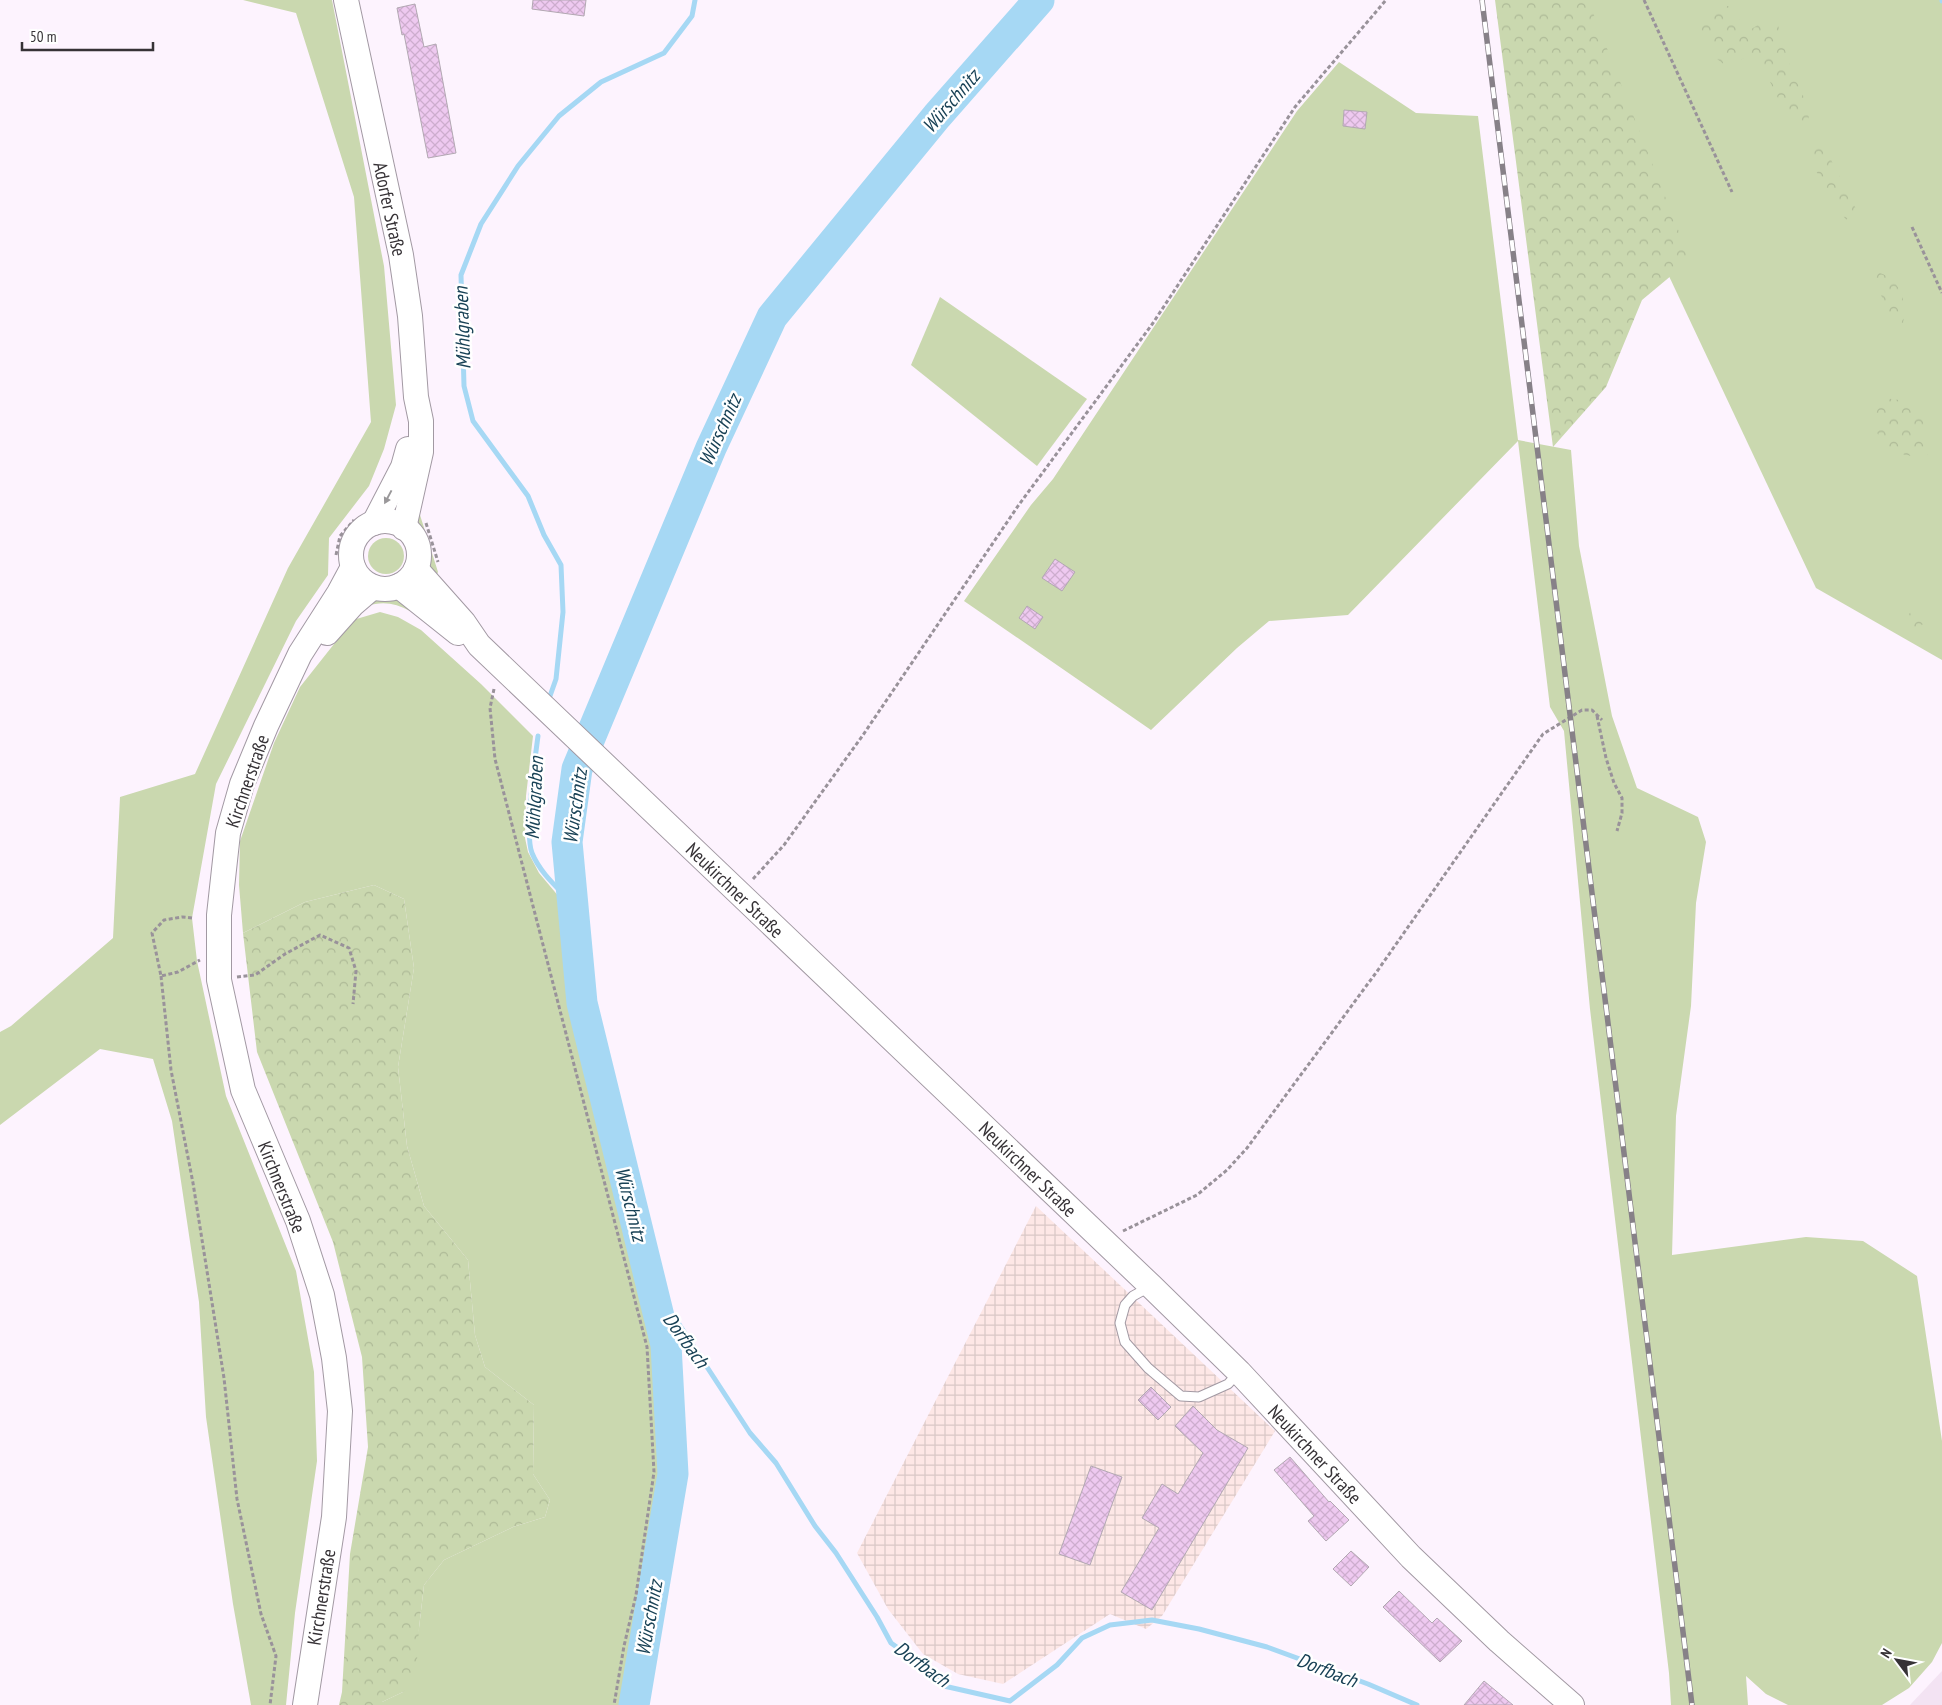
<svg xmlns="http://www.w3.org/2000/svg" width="1942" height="1705" viewBox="0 0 1942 1705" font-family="'PT Sans Narrow',sans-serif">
	<defs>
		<pattern id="industrial-grid" width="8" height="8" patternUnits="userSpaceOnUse" patternTransform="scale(1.25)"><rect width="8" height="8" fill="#fde7e6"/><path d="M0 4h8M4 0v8" fill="none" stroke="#d9c7c6"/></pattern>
		<pattern id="forest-crowns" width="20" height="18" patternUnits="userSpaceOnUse" patternTransform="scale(1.25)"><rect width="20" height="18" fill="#cad8af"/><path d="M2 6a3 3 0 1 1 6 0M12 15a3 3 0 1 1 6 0" fill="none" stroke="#aeba97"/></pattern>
		<pattern id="building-cross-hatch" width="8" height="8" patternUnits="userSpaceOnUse" patternTransform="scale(1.25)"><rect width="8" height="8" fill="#eec9f0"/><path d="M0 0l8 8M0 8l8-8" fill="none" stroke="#cdadce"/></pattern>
	</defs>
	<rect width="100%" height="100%" fill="#fdf3fe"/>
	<polygon fill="#f3e3f3" points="1942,1671 1942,1705 1910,1705"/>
	<polygon fill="url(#industrial-grid)" points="1036,1206 1275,1431 1162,1616 1146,1629 1110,1614 1003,1684 958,1674 923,1654 888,1609 857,1553"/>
	<g fill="#cad8af">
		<polygon points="243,0 332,0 384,266 396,405 384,449 369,486 329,538 328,575 296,621 216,784 192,918 197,961 226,1096 296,1271 314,1372 317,1461 295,1613 286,1705 251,1705 233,1604 206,1417 199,1302 172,1121 153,1059 100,1049 0,1125 0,1032 11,1026 113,938 120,797 195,774 288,568 371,422 354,197 296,13"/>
		<polygon points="1561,0 1942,0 1942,660 1816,588 1643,221"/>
		<polygon points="1339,62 1416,113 1478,116 1518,440 1571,450 1579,546 1612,716 1637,788 1698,817 1706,842 1696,903 1691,1006 1676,1116 1672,1255 1806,1237 1863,1241 1917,1276 1942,1441 1942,1643 1932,1662 1909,1688 1882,1705 1788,1705 1766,1694 1746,1676 1748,1705 1671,1705 1669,1673 1590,1009 1564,731 1550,707 1518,441 1348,615 1269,621 1237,648 1151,730 964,601 1031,505 1053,479 1297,111"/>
		<polygon points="940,297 1087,399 1037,466 911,365"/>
		<polygon points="413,513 420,515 438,572 434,581 426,565 423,542 414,528"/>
		<path d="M364,518L366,521C356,528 347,538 345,550C344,558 345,561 340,569C344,542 339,536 364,518Z"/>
		<circle cx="386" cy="556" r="18"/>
		<path d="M379,597L395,598L413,607L410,611C396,603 382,601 367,606Z"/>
		<polygon points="380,612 398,617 421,630 481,684 533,736 526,796 525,838 528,852 539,873 565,904 586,1037 625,1188 662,1345 668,1474 630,1705 382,1705 382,1702 403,1692 419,1628 424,1585 444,1560 513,1527 545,1517 550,1500 533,1474 534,1405 485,1367 475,1335 468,1260 424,1206 407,1146 398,1067 414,968 404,899 374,885 305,902 243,933 239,885 240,841 274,743 300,687 353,620"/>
	</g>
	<g fill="url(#forest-crowns)">
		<polygon points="1495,0 1588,0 1690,260 1642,300 1606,387 1553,447"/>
		<polygon points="1720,6 1729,6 1748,31 1766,20 1778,25 1789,63 1808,107 1809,120 1791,125 1756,53 1726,66 1717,59 1714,46 1696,29 1700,18"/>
		<polygon points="1814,147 1825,148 1856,209 1846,220 1805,153"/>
		<path d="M1874,271C1901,278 1907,299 1903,325L1890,324C1887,307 1883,294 1870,281V275Z"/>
		<path d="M1884,398L1907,401L1926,423L1922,440L1928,455C1923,455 1917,456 1912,456C1893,455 1867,433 1875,411C1877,407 1881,402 1884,398Z"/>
		<polygon points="1915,608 1924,612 1929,621 1916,628 1909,623 1909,614"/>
		<polygon points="374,885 404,899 414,968 398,1067 407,1146 424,1206 468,1260 475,1335 485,1367 534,1405 533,1474 550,1500 545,1517 513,1527 444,1560 424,1585 419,1628 416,1676 403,1692 382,1702 382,1705 339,1705 342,1692 350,1554 368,1447 362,1357 333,1242 257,1052 243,933 305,902"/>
	</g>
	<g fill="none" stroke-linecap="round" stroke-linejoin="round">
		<g stroke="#a6d8f4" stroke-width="5">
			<polyline points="1942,0 1942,1"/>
			<polyline points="550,696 556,679 563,612 561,565 544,535 528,496 473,421 464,386 461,275 481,224 518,166 559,116 601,82 664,53 692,16 695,0"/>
			<path d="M538,736C535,759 524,834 532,853C540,873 558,888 573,904"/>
			<polyline points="655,1300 677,1321 750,1433 776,1463 815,1526 836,1553 877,1617 891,1643 915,1660 944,1686 1010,1701 1057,1665 1082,1638 1110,1625 1152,1620 1199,1629 1267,1647 1368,1684 1417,1705"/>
		</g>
		<polyline stroke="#a6d8f4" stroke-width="31" points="634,1705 673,1474 666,1345 582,1003 567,842 577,769 711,448 772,317 937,116 1039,0"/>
	</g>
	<g fill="url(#building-cross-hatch)" stroke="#b2a8b2">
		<polygon points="533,0 586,0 584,16 532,9"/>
		<polygon points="415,4 424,47 436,44 456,153 428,158 404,34 402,35 397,8"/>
		<polygon points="1344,110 1367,112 1365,129 1343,126"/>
		<polygon points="1055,559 1075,572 1062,591 1042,578"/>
		<polygon points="1027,606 1043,617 1035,629 1019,618"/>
		<polygon points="1151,1387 1171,1407 1158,1420 1138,1400"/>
		<polygon points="1193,1406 1217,1430 1248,1448 1152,1610 1121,1592 1159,1528 1142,1518 1162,1484 1178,1494 1203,1453 1175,1426"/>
		<polygon points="1290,1457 1329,1502 1330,1501 1349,1520 1326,1541 1308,1521 1314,1516 1274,1470"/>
		<polygon points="1091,1466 1122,1477 1090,1565 1059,1554"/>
		<polygon points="1351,1551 1369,1567 1351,1586 1333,1569"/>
		<polygon points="1399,1591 1432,1623 1437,1618 1462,1641 1440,1662 1383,1607"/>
		<polygon points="1484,1681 1513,1705 1464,1705"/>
	</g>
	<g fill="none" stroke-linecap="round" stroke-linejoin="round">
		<g stroke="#a299a3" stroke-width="11">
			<polyline id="lane" points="1151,1286 1133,1296 1125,1305 1120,1323 1125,1342 1148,1368 1181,1396 1199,1397 1228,1384 1239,1372"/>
		</g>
		<g stroke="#a299a3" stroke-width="26">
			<g id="secondary">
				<polyline points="346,0 401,255 410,316 416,397 421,421 421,452 404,528"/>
				<circle cx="385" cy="555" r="34"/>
				<polyline points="374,523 403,467 408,449"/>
				<polyline points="416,569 464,623 479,645 1151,1286 1239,1372 1411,1557 1499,1641 1572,1705"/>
				<polyline points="399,586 458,633"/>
				<polyline points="327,633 352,605 373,587"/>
				<polyline points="305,1705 334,1517 340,1411 334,1358 322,1295 298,1221 243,1090 219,980 219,915 228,833 242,784 266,726 300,654 339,593 353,567"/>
			</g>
		</g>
		<g stroke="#99929a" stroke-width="3" stroke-dasharray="4 2.5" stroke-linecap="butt">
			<polyline points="1644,0 1732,192"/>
			<polyline points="1912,227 1942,293"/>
			<polyline points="426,523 438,562"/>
			<polyline points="336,555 340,536 354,520"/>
			<polyline points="494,689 490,708 495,759 647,1347 654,1472 636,1595 624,1646 614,1705"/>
			<polyline points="1597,716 1606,758 1614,783 1622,798 1622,813 1617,831"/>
			<polyline points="753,879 784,845 863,735 1018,506 1153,323 1295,107 1386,0"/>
			<polyline points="192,918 182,917 164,920 152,933 161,976 178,972 200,960"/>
			<polyline points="161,976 171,1070 193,1183 224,1378 237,1499 261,1614 276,1656 270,1705"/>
			<polyline points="237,977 255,975 285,954 320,935 349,948 356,971 353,1004"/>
			<polyline points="1123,1231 1197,1195 1227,1170 1247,1148 1378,970 1543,734 1582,710 1592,710 1602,720"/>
		</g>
		<use href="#lane" stroke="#fff" stroke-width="9"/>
		<use href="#secondary" stroke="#fff" stroke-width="24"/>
		<g stroke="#878188" stroke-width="5.5">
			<polyline id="rail" points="1482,0 1692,1705"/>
		</g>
		<use href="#rail" stroke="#fff" stroke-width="4" stroke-dasharray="11" stroke-linecap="butt"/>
	</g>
	<defs><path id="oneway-solid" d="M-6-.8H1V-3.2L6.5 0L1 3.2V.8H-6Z" transform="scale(1.25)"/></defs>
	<use fill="#9a989a" href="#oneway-solid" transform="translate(388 497) rotate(118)"/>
	<g text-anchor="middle" stroke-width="5" stroke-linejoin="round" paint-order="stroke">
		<g font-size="19" fill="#363236" stroke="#fff">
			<text transform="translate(390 209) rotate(78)" y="7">Adorfer Straße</text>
			<text transform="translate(247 781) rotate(-71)" y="7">Kirchnerstraße</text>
			<text transform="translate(735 890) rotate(44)" y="7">Neukirchner Straße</text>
			<text transform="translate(1028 1169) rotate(44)" y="7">Neukirchner Straße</text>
			<text transform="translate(282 1187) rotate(68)" y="7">Kirchnerstraße</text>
			<text transform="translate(1315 1454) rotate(47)" y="7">Neukirchner Straße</text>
			<text transform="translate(321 1597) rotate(-81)" y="7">Kirchnerstraße</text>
		</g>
		<g font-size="20" font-style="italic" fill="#194256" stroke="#fff">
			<text transform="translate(951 101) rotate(-49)" y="7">Würschnitz</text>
			<text transform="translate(462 328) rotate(-92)" y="7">Mühlgraben</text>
			<text transform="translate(720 430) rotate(-66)" y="7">Würschnitz</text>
			<text transform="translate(534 798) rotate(-87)" y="7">Mühlgraben</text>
			<text transform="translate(575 806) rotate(-82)" y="7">Würschnitz</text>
			<text transform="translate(631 1204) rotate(76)" y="7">Würschnitz</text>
			<text transform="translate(686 1340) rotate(54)" y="7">Dorfbach</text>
			<text transform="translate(649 1618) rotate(-80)" y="7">Würschnitz</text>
			<text transform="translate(922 1664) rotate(36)" y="7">Dorfbach</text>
			<text transform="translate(1327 1670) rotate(21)" y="7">Dorfbach</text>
		</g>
	</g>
	<g transform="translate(1897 1660) rotate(302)" stroke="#ffffff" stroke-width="4" paint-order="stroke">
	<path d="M0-4L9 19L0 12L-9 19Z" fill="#363236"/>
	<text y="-8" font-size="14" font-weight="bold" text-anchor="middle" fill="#363236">N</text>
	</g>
	<path d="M22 42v8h131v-8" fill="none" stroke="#363236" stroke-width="2.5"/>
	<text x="30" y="42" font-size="15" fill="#363236" stroke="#ffffff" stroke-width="4" paint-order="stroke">50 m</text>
</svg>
